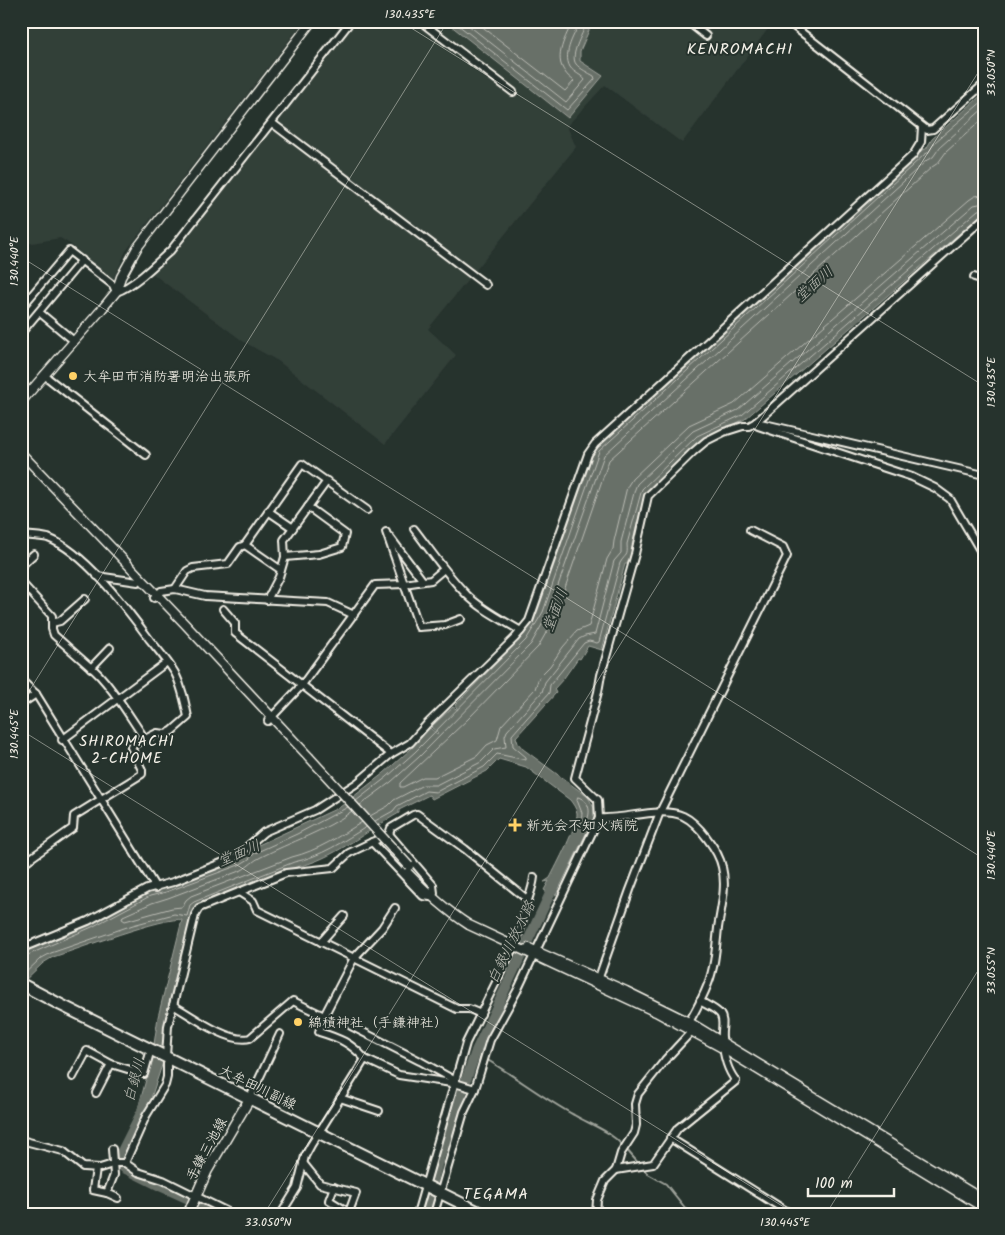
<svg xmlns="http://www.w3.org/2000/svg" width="1005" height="1235" viewBox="0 0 1005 1235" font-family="Kalam,'Klee One',sans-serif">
	<rect width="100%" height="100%" fill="#26332d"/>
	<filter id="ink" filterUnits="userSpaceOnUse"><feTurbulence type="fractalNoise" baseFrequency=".02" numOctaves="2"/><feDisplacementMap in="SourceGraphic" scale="10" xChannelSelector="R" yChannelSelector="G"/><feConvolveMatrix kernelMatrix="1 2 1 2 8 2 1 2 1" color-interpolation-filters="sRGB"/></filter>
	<g filter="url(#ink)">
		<g fill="#333f39">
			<polygon points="21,21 304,21 126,251 113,280 70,244 60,238 21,245"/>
			<polygon points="343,21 774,21 682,143 605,85 567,126 576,147 428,329 456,355 385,444 278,361 244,342 149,271"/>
		</g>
		<g fill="#676f68" stroke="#9fa39b">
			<polygon points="445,21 593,21 580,51 580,61 603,76 568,118"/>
			<path d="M984,93V212L745,419L700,440L645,492L632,545L634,547L629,564H625L602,650L588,646L580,659L578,658L564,678L554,689L556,693L516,737L518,743L523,749L588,797L594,808V817L556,895L553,893L551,897L545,893L546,891L544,890L549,881L544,882L550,878C556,866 578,825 577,813C576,808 573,804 570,800L526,767L499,759L487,771L432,799L429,795L399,810V813C368,830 330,861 296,867L196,906L193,912L164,1047L163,1062L147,1110L138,1109L152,1058L158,1017L182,920C168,915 73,951 53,957L43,963L21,984V955L30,949L149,891L164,888L237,860L246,855L252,848L340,807L384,773L411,749L430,728L437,734L438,733L431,727L453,707L458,710L455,705L522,637C527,629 533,620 538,610L595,448L921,150L926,149L932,139Z"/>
		</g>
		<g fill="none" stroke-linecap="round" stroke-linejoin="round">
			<g stroke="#bcbdb5" stroke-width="1">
				<path d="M453,21L567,110L595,79L594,76C589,73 580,69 576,64C569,55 584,31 588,21"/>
				<path d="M463,21L566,102L585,80C582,75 574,73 570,67C562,53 575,33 581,21"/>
				<path d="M475,21L565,91L574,81C571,78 567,76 565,72C553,57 566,36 573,21"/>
				<polyline points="984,118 946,152 938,163 932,167 609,460 555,617 538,647 468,719 400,783 400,787 403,787 423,777 435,777 477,756 487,745 497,740 501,726 535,689 539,677 550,666 563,647 577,631 589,626 607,559 613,549 614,541 627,487 632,479 689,425 734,404 969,200 975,196 984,195"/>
				<path d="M578,797C591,801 592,815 584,825L581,823L582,813L577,800Z"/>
				<polyline points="356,801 387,777 415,752 526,640 543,612 599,451 924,155 929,152 935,142 984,100"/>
				<polyline points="360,805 391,782 419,757 531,644 548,614 604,455 927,160 933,157 940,147 984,108"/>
				<path d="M352,811C326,831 290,842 261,857C254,860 249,866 242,870L168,898L152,903L123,916L122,919L125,921L172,908L182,907L186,900L191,896L292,857C317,851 340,836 362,822"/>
				<polyline points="370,816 388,806 394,800 423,785 436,785 481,762 494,749 506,747 505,736 507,731 542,692 545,682 579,639 585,636 595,634 614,561 621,553 621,542 635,489 637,484 693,431 738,410 974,205 984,203"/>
				<path d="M375,821L393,811L397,806L426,791L436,792L484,767L497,754L526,760V757L513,746L512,735L549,693L550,685L584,643L589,641L597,643L599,642L620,563C626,553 628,558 627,544L642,489L697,436L742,415L978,210L984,209"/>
				<polyline points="21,958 92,927 150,896 166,892 239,865 249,859 255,853 297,834 348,807"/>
				<path d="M21,977L40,959L51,953L133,925L174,914L187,916L190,905L194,902L294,862C320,857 344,841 366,827"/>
			</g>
			<g stroke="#9fa39b" stroke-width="2">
				<polyline points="476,1051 482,1056"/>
				<path d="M486,1059C516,1077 543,1098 574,1115C591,1125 609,1130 623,1146"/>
				<polyline points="626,1149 639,1164"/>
				<polyline points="642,1168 648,1174 666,1184 690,1214"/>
				<polyline points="984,1172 984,1175"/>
			</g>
			<g stroke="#676f68" stroke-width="10">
				<polyline points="146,1098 142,1111 118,1159 124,1168 162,1187 222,1214"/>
				<polyline points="425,1214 437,1165 476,1051 555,883"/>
			</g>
			<g stroke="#f4f1e8" stroke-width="10">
				<g id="minor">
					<polyline points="420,21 513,92"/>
					<polyline points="687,21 706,36"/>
					<polyline points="787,21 927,130 933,129 984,84"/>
					<polyline points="272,123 486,285"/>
					<polyline points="974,277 984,280"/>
					<path d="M21,308L69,251L113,285L116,292C134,286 157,263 171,250L351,21"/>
					<polyline points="39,312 74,341"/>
					<polyline points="21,333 82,260"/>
					<polyline points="44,375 146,455"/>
					<polyline points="756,422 758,426 764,428 912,477 935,488 950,499 984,557"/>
					<polyline points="756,422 984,475"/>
					<polyline points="268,511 293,528"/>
					<path d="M414,529C431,551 447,575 467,595C482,610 503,620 521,631"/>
					<polyline points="386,532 419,627 445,625 461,619"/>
					<path d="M21,535C30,536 40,536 48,538C85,552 126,608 150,640C158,650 168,661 175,673C182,687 185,702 188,717L172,731L166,734L157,733L133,745L131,747L142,770V774L74,816L73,828L21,865"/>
					<polyline points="390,537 423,581"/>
					<polyline points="245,545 281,570"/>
					<polyline points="285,557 319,554 342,547 345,534 308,507"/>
					<polyline points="21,566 34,554"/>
					<polyline points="97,576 138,582 141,578"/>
					<path d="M21,582L52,616V629L54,635L89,666C107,678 132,720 145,739"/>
					<polyline points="175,589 187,571 193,568 228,564 240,547 245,545 302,464 367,510"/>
					<polyline points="154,598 161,591 175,589 205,596 328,603 354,615"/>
					<polyline points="267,600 279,577 285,557 284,540 327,481"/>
					<polyline points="223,609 235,623 235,633 244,640 391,754"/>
					<polyline points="52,623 60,621 85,599"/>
					<polyline points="91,668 110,648"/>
					<polyline points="21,680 36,694 156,888"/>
					<polyline points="21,704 36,694"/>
					<polyline points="268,721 302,685 375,585 404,584 431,580 444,569"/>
					<polyline points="62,740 167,662"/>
					<polyline points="21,798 21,800"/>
					<polyline points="389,834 433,885 434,893"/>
					<polyline points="372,842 423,896 430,897"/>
					<polyline points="239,892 253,901 257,910 457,1009 469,1009 481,1014"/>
					<polyline points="321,942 344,916"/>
					<polyline points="21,951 27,946 88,921 147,889 173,882 234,858 264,832 315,810 357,783 391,754 410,743 427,724 515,638 529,621 588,454 595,444 913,155 921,142 922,127"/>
					<polyline points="597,983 630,890 660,812 787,556 783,547 750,530"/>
					<path d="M173,1005C190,1015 230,1044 250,1038L293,1001L324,1016L319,1032C339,1038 351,1043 365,1059"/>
					<polyline points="324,1016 354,958 382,928 395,908"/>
					<polyline points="351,1026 420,1061 456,1081"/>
					<polyline points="166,1056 168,1026 195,915 199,908 286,873 333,868 349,853 389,834 391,828 413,815 417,814 465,849 528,900"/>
					<polyline points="170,1058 167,1064 167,1077 165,1085 146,1116 125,1163 138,1172 163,1180 232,1214"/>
					<polyline points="73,1077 87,1051 111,1064 144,1074 151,1049"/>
					<polyline points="96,1093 111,1064"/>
					<polyline points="250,1098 280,1034"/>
					<polyline points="340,1098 379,1111"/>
					<polyline points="670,1138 791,1214"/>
					<polyline points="21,1140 63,1151 83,1167 100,1168 116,1163 125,1163"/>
					<polyline points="303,1163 320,1184 356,1193 349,1212"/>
					<polyline points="96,1168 93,1190 107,1193 118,1198"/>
					<path d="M616,1170L653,1164L678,1128L736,1081C726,1069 723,1052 722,1037C721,1029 725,1021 720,1014C715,1008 706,1005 700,1001"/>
					<polyline points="334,1187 329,1200 350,1213"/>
					<polyline points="107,1193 114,1175 112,1149"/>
					<polyline points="281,1214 297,1188 305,1156 311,1145 365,1059 399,1075 458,1084 475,1089"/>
					<path d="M417,1214L466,1043L516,942C522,928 523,914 528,900C531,891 533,886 534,877"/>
					<polyline points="434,1214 464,1112 475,1089 490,1040 517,991 599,818 598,800 575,778 598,692 601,675 635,554 648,496 693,452 706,441 724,432 743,426 749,426 756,422 984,218"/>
					<path d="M596,1214L597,1200L605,1181L616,1170L621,1153L634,1133L636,1125L635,1104L638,1094L665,1060L691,1032L689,1022C696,1010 703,997 708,984C715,966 716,947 718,928C721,908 727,887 722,867C719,851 698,823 683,816C659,806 625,820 599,818"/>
				</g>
			</g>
			<g stroke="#f4f1e8" stroke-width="11">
				<g id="tertiary">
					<polyline points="21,402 102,309 116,292 121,277 137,248 312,21"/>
					<polyline points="21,453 184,623 309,757"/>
					<path d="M405,870C425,891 444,909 469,925L656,1012L724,1049L984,1208"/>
					<polyline points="529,948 626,991 689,1022 984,1200"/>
				</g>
			</g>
			<g stroke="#f4f1e8" stroke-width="12">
				<polyline id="secondary" points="188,1214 207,1171 250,1098"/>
			</g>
			<g stroke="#f4f1e8" stroke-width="14">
				<polyline id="primary" points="21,984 61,1005 483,1214"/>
			</g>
			<use href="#minor" stroke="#26332d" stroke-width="6"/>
			<use href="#tertiary" stroke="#26332d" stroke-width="8"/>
			<use href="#secondary" stroke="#26332d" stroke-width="9"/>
			<use href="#primary" stroke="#26332d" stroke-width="10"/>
			<g stroke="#f4f1e8" stroke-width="11" stroke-linecap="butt">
				<polyline id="tertiary-bridge" points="309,757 409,866"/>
			</g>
			<use href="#tertiary-bridge" stroke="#26332d" stroke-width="8"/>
		</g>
	</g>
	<path fill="none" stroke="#f4f1e8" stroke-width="1" stroke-opacity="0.45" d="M400,21L984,386M21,257L984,859M21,704L448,21M21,730L795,1214M21,1203L38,1214M264,1214L984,63M826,1214L984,961"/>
	<g fill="#ffd166" stroke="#26332d" stroke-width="2">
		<circle cx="73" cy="376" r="5"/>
		<path d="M512.5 817.5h5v5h5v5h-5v5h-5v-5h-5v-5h5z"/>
		<circle cx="298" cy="1022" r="5"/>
	</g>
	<g text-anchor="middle" stroke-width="4" stroke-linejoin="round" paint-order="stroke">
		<g font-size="14" fill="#f4f1e8" stroke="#26332d" text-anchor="start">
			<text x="83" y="381">大牟田市消防署明治出張所</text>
			<text x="526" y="830">新光会不知火病院</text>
			<text x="308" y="1027">綿積神社（手鎌神社）</text>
		</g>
		<g font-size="14" fill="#f4f1e8" stroke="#26332d">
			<text transform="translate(258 1087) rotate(26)" y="5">大牟田川副線</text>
			<text transform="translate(206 1149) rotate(-61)" y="5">手鎌三池線</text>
		</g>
		<g font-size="15" font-style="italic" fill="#bcbdb5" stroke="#26332d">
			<text transform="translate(814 284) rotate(-42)" y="5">堂面川</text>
			<text transform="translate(555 610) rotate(-69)" y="5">堂面川</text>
			<text transform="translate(239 853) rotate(-23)" y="5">堂面川</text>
			<text transform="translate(511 942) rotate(-64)" y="5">白銀川放水路</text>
			<text transform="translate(134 1080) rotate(-75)" y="5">白銀川</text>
		</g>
		<g font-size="15" letter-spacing="1" fill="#f4f1e8" stroke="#26332d">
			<text x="127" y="746">SHIROMACHI<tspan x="127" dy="17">2-CHOME</tspan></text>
		</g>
		<g font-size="16" letter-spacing="1" fill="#f4f1e8" stroke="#26332d">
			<text x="740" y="54">KENROMACHI</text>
			<text x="496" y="1199">TEGAMA</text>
		</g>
	</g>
	<rect width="1005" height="1235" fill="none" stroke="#26332d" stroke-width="55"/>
	<path d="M808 1188v8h86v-8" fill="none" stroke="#f4f1e8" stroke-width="2.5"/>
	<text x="815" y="1188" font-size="15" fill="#f4f1e8" stroke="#26332d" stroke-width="4" paint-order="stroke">100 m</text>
	<rect x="28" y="28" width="950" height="1180" fill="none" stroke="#f4f1e8" stroke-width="2"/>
	<g font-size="12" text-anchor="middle" fill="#f4f1e8">
		<text x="410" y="18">130.435°E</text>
		<text transform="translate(991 73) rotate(-90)" y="4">33.050°N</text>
		<text transform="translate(14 261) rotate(-90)" y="4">130.440°E</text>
		<text transform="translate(991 382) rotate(-90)" y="4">130.435°E</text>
		<text transform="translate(14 734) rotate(-90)" y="4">130.445°E</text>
		<text transform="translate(991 855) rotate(-90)" y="4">130.440°E</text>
		<text transform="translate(991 971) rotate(-90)" y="4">33.055°N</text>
		<text x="268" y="1226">33.050°N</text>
		<text x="785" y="1226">130.445°E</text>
	</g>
</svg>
